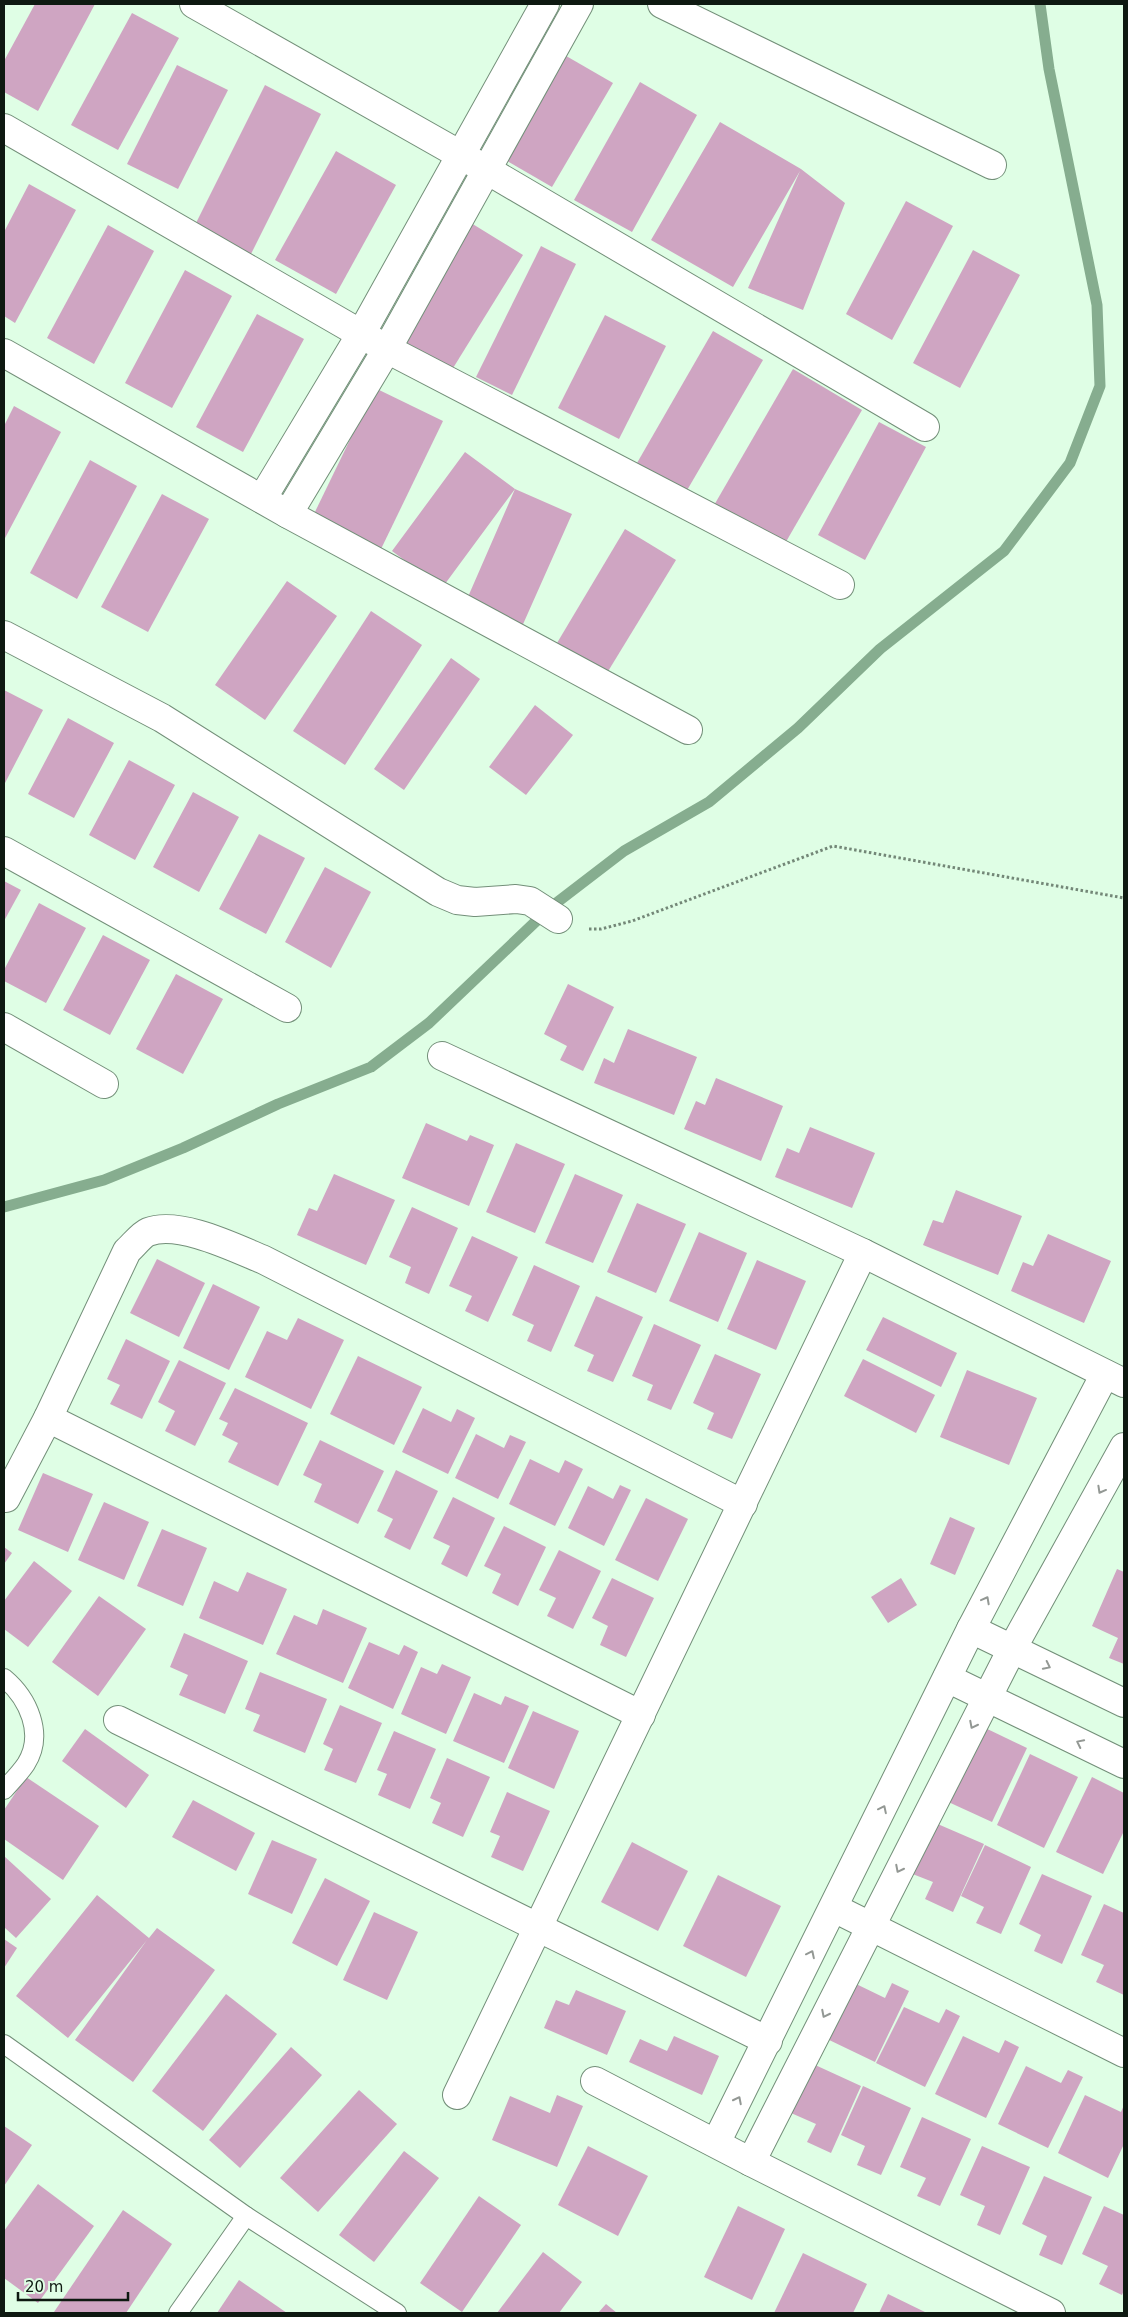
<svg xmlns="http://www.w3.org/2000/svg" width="1128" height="2317" viewBox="0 0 1128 2317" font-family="'DejaVu Sans',sans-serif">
	<rect width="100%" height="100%" fill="#dffee5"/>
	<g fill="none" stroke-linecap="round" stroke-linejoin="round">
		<polyline stroke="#86ad8f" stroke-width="11" points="4,1207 104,1180 183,1148 278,1104 371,1067 429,1023 551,907 624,851 709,802 798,728 880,649 1004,551 1070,463 1100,386 1097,305 1049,69 1040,4"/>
	</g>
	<g fill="#cfa5c2">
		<polygon points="35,4 95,4 38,111 4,92 4,61"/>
		<polygon points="132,13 179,38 118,150 71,125"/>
		<polygon points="561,53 613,83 552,187 500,157"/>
		<polygon points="177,65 228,90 178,189 127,164"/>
		<polygon points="640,82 697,115 632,232 574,200"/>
		<polygon points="265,85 321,114 251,254 195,225"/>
		<polygon points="720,122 801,169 845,203 803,310 748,288 800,171 733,287 651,240"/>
		<polygon points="336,151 396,185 336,294 275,260"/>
		<polygon points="29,184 76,210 15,323 4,316 4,232"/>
		<polygon points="906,201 953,226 892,340 846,314"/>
		<polygon points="471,223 523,255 450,373 400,342"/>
		<polygon points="108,225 154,251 94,364 47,338"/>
		<polygon points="541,246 576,264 512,395 476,377"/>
		<polygon points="973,250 1020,275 960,388 913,363"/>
		<polygon points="185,270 232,296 172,408 125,383"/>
		<polygon points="257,314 304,339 243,452 196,427"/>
		<polygon points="605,315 666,346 619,439 558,408"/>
		<polygon points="713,331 763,360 686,492 637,463"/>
		<polygon points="793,369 862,410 783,547 713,507"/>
		<polygon points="375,388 443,421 381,549 313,516"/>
		<polygon points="14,406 61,432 4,540 4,426"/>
		<polygon points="879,422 926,447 865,560 818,535"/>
		<polygon points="465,452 515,489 572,514 520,631 464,606 515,489 442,588 392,551"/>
		<polygon points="90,460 137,486 77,599 30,573"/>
		<polygon points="162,494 209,519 148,632 101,607"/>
		<polygon points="625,529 676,560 607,673 557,643"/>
		<polygon points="287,581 337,616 265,720 215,685"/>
		<polygon points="371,611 422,645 345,765 293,731"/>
		<polygon points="451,658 480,679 404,790 374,769"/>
		<polygon points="4,690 43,710 4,785"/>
		<polygon points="535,705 573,735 526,795 489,767"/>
		<polygon points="68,718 114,743 74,818 28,794"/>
		<polygon points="129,760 175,785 135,860 89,835"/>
		<polygon points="193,792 239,817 199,892 153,867"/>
		<polygon points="259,834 305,858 266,934 219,909"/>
		<polygon points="325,867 371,892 331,968 285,942"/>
		<polygon points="4,881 21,890 4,921"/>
		<polygon points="39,903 86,928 46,1003 4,981 4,970"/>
		<polygon points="103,935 150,960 110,1035 63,1010"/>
		<polygon points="176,974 223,999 183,1074 136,1049"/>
		<polygon points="568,984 614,1007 583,1071 560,1060 567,1046 544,1034"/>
		<polygon points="628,1029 697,1057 674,1115 594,1083 604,1058 614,1063"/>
		<polygon points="716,1078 783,1106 761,1161 684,1129 696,1101 705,1105"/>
		<polygon points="426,1123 467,1141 470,1135 494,1145 469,1206 402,1178"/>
		<polygon points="810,1127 875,1153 852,1208 775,1177 787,1148 799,1153"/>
		<polygon points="516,1143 565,1164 535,1233 486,1212"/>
		<polygon points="334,1174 395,1200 366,1265 297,1235 309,1208 317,1211"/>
		<polygon points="575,1174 623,1195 593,1263 545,1243"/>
		<polygon points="956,1190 1022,1216 998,1275 923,1245 933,1220 943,1223"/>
		<polygon points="637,1203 686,1224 656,1293 607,1272"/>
		<polygon points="412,1207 458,1228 429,1294 405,1283 411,1267 389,1257"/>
		<polygon points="699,1232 747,1253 718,1322 669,1301"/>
		<polygon points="1048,1234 1111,1261 1084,1323 1011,1291 1023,1262 1033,1266"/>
		<polygon points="472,1236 518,1257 488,1322 465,1311 472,1296 449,1286"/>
		<polygon points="157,1259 205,1283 179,1337 130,1313"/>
		<polygon points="757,1260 806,1281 776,1350 727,1329"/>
		<polygon points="534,1265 580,1286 551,1352 527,1341 534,1325 512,1315"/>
		<polygon points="213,1284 260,1307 229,1370 183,1348"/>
		<polygon points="596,1296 643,1317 613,1382 587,1371 594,1355 574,1346"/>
		<polygon points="883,1317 957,1353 941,1387 866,1350"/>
		<polygon points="298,1318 344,1340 311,1409 245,1377 267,1331 287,1340"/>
		<polygon points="654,1324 701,1345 671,1410 647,1400 653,1385 632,1376"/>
		<polygon points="126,1339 170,1361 142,1419 110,1404 120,1385 107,1379"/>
		<polygon points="715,1354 761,1374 732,1439 707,1429 714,1413 693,1403"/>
		<polygon points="358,1356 422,1387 394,1445 330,1414"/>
		<polygon points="863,1359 935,1395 916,1433 844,1396"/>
		<polygon points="179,1360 226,1383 195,1446 165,1431 175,1411 158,1402"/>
		<polygon points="967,1370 1037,1398 1009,1465 940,1437"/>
		<polygon points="235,1388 308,1423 278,1486 228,1462 238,1443 222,1435 228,1423 219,1419"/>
		<polygon points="423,1408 451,1422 457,1409 475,1418 448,1474 402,1452"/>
		<polygon points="476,1434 504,1448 510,1435 526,1442 498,1499 455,1478"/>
		<polygon points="320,1440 384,1471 358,1524 314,1502 322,1484 303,1475"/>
		<polygon points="530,1459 559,1473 565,1460 583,1469 555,1526 509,1504"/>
		<polygon points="396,1470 438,1491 410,1550 384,1537 393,1519 377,1511"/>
		<polygon points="43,1473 93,1494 68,1552 18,1530"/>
		<polygon points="620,1485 631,1490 604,1546 568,1528 588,1486 613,1499"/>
		<polygon points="453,1497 495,1518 467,1577 441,1564 450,1546 433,1538"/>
		<polygon points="646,1498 688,1519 658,1581 615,1560"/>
		<polygon points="104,1502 149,1522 124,1580 78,1560"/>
		<polygon points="950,1517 975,1528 955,1575 930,1564"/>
		<polygon points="504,1526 546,1547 518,1606 492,1593 501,1574 484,1566"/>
		<polygon points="162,1529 207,1548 183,1606 137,1586"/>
		<polygon points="4,1547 12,1553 4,1564"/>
		<polygon points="559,1550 601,1571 573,1629 547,1616 556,1598 539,1590"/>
		<polygon points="34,1561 72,1591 28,1647 4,1629 4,1601"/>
		<polygon points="1117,1569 1124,1572 1124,1664 1109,1658 1118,1638 1092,1626"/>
		<polygon points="247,1572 287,1589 263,1645 199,1618 214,1581 238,1592"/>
		<polygon points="612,1578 654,1598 626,1657 600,1645 608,1626 592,1618"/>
		<polygon points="901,1578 917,1605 888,1623 871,1597"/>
		<polygon points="99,1596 146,1629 98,1696 52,1662"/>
		<polygon points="323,1609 367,1628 343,1683 276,1654 294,1615 317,1625"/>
		<polygon points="184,1633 248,1661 225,1714 179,1695 188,1675 170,1667"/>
		<polygon points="369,1642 399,1655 404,1645 418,1652 393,1709 348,1688"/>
		<polygon points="442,1664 471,1677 446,1734 401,1714 421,1667 437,1674"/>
		<polygon points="260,1672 327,1699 305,1753 253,1731 260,1715 245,1709"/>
		<polygon points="474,1693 501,1705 505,1696 529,1706 504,1763 453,1741"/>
		<polygon points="340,1705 382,1723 356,1783 324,1770 333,1749 323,1744"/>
		<polygon points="533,1711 579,1731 554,1789 508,1768"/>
		<polygon points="979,1725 1027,1748 992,1822 944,1800"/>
		<polygon points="85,1729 149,1775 126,1808 62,1761"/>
		<polygon points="394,1731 436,1749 410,1809 378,1795 387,1774 377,1770"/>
		<polygon points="1030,1754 1078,1777 1044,1848 997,1825"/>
		<polygon points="447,1758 490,1777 463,1837 432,1823 441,1803 430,1798"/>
		<polygon points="26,1777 99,1826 63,1880 4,1839 4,1810"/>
		<polygon points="1092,1777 1124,1793 1124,1831 1103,1874 1056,1852"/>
		<polygon points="507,1792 550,1811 523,1871 491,1857 500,1836 490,1832"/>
		<polygon points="193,1800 255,1833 236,1871 172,1837"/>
		<polygon points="933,1822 984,1844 953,1912 925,1899 933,1882 910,1873"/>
		<polygon points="272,1840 317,1859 292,1914 248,1894"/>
		<polygon points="632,1842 688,1871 658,1931 601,1902"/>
		<polygon points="985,1845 1031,1867 1001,1934 976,1923 984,1907 961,1896"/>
		<polygon points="4,1856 51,1899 16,1938 4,1927"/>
		<polygon points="1042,1874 1092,1896 1062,1964 1034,1951 1041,1935 1019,1924"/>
		<polygon points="718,1875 781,1906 746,1977 683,1946"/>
		<polygon points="325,1878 370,1901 337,1966 292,1943"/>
		<polygon points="97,1895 149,1938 157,1928 215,1970 133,2082 75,2040 147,1940 68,2038 16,1996"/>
		<polygon points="1104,1904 1124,1913 1124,1995 1096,1982 1104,1965 1081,1955"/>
		<polygon points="374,1912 418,1932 387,2000 343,1980"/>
		<polygon points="4,1939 17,1948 4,1968"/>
		<polygon points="852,1982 885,1998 892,1983 909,1991 875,2062 825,2038"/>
		<polygon points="576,1990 626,2011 607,2055 544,2028 556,2000 569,2005"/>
		<polygon points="226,1994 277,2034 203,2131 152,2091"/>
		<polygon points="904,2007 939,2023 946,2009 960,2016 925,2087 876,2063"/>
		<polygon points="674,2036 719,2056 702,2095 629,2062 640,2039 667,2051"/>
		<polygon points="963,2036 999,2053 1005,2040 1019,2047 986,2118 935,2094"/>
		<polygon points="291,2047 322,2075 240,2168 209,2140"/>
		<polygon points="813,2064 861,2086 831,2153 807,2142 816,2124 791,2113"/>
		<polygon points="1026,2066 1061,2083 1068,2070 1083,2077 1048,2148 998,2124"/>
		<polygon points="863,2086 911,2108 881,2175 857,2165 865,2146 841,2135"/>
		<polygon points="359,2090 397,2124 318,2212 280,2178"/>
		<polygon points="557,2095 583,2106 557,2167 492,2140 510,2096 550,2113"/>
		<polygon points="1085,2095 1121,2112 1124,2105 1124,2144 1108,2178 1058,2153"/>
		<polygon points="922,2117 971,2139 940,2206 917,2196 926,2178 900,2167"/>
		<polygon points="4,2126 32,2145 4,2186"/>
		<polygon points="588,2146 648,2176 618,2236 558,2205"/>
		<polygon points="982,2146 1030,2167 1000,2235 977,2225 985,2206 960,2195"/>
		<polygon points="404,2151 439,2178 374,2262 339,2235"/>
		<polygon points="1044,2176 1092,2197 1062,2265 1039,2255 1047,2236 1022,2224"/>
		<polygon points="38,2184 94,2226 38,2303 4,2278 4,2231"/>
		<polygon points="479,2196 521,2225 462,2312 420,2283"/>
		<polygon points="738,2206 785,2229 752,2300 704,2277"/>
		<polygon points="1104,2206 1124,2215 1124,2290 1122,2295 1099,2284 1108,2266 1082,2254"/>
		<polygon points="123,2210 172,2244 126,2313 56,2313 54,2312"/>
		<polygon points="543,2252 582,2282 559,2313 497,2313"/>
		<polygon points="803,2253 867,2284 853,2313 774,2313"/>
		<polygon points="239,2280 287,2313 217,2313"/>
		<polygon points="888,2294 927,2313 879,2313"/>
		<polygon points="606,2304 617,2313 598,2313"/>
	</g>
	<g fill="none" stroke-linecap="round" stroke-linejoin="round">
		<g stroke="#738f79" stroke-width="20">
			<g id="lane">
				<path d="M4,1678C28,1698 45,1734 26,1764C20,1773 11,1782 4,1790"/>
				<polyline points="4,2044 246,2216 397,2313"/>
				<polyline points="178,2313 246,2216"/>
			</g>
		</g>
		<g stroke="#738f79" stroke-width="30">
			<g id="street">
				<polyline points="194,4 487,170 925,427"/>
				<polyline points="662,4 992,165"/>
				<polyline points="4,128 387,349 840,585"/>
				<polyline points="4,353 288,514 688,730"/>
				<polyline points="262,499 361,334 545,4"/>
				<polyline points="288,514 387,349 579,4"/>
				<polyline points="4,635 162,718 438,892 457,900 475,902 516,899 530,901 558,919"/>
				<polyline points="4,851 287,1008"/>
				<polyline points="4,1027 104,1084"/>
				<polyline points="442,1056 863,1253 1124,1383"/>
				<polyline points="48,1418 641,1715"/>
				<path d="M6,1498L48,1418L127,1251C133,1246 141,1235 148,1232C179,1220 235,1248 264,1260L743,1504"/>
				<polyline points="971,1629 1124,1703"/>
				<polyline points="947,1678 1124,1764"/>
				<polyline points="118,1720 768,2041"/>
				<polyline points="834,1908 1124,2053"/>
				<polyline points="595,2081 751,2162 1051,2313"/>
				<polyline points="457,2095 863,1253"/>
				<polyline points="716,2143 971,1629 1105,1374"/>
				<polyline points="751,2162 1012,1649 1124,1447"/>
			</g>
		</g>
		<polyline stroke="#738777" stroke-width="3" stroke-dasharray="2.5 2.5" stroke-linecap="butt" points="589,929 601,929 632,921 833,846 1124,898"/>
		<use href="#lane" stroke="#fff" stroke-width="18"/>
		<use href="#street" stroke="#fff" stroke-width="28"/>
	</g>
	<defs><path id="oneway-chevron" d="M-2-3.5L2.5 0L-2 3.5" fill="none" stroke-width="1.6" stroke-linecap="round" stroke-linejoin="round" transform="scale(1.25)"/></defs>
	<g stroke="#939894">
		<use href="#oneway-chevron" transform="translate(1101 1490) rotate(119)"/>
		<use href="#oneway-chevron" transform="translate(986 1600) rotate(-62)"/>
		<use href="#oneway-chevron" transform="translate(1047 1666) rotate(26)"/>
		<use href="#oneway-chevron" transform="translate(973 1725) rotate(117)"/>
		<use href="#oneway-chevron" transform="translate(1080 1743) rotate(-154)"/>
		<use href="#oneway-chevron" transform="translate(883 1809) rotate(-64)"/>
		<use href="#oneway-chevron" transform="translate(899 1869) rotate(117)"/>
		<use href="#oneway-chevron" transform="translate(811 1954) rotate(-64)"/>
		<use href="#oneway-chevron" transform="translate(825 2014) rotate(117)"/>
		<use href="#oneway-chevron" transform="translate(738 2100) rotate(-63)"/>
	</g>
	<rect width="1128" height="2317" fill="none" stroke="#0e1911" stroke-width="10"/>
	<path d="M18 2292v8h110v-8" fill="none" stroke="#0e1911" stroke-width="2.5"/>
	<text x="25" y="2292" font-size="15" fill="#0e1911" stroke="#dffee5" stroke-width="4" paint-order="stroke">20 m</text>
</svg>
